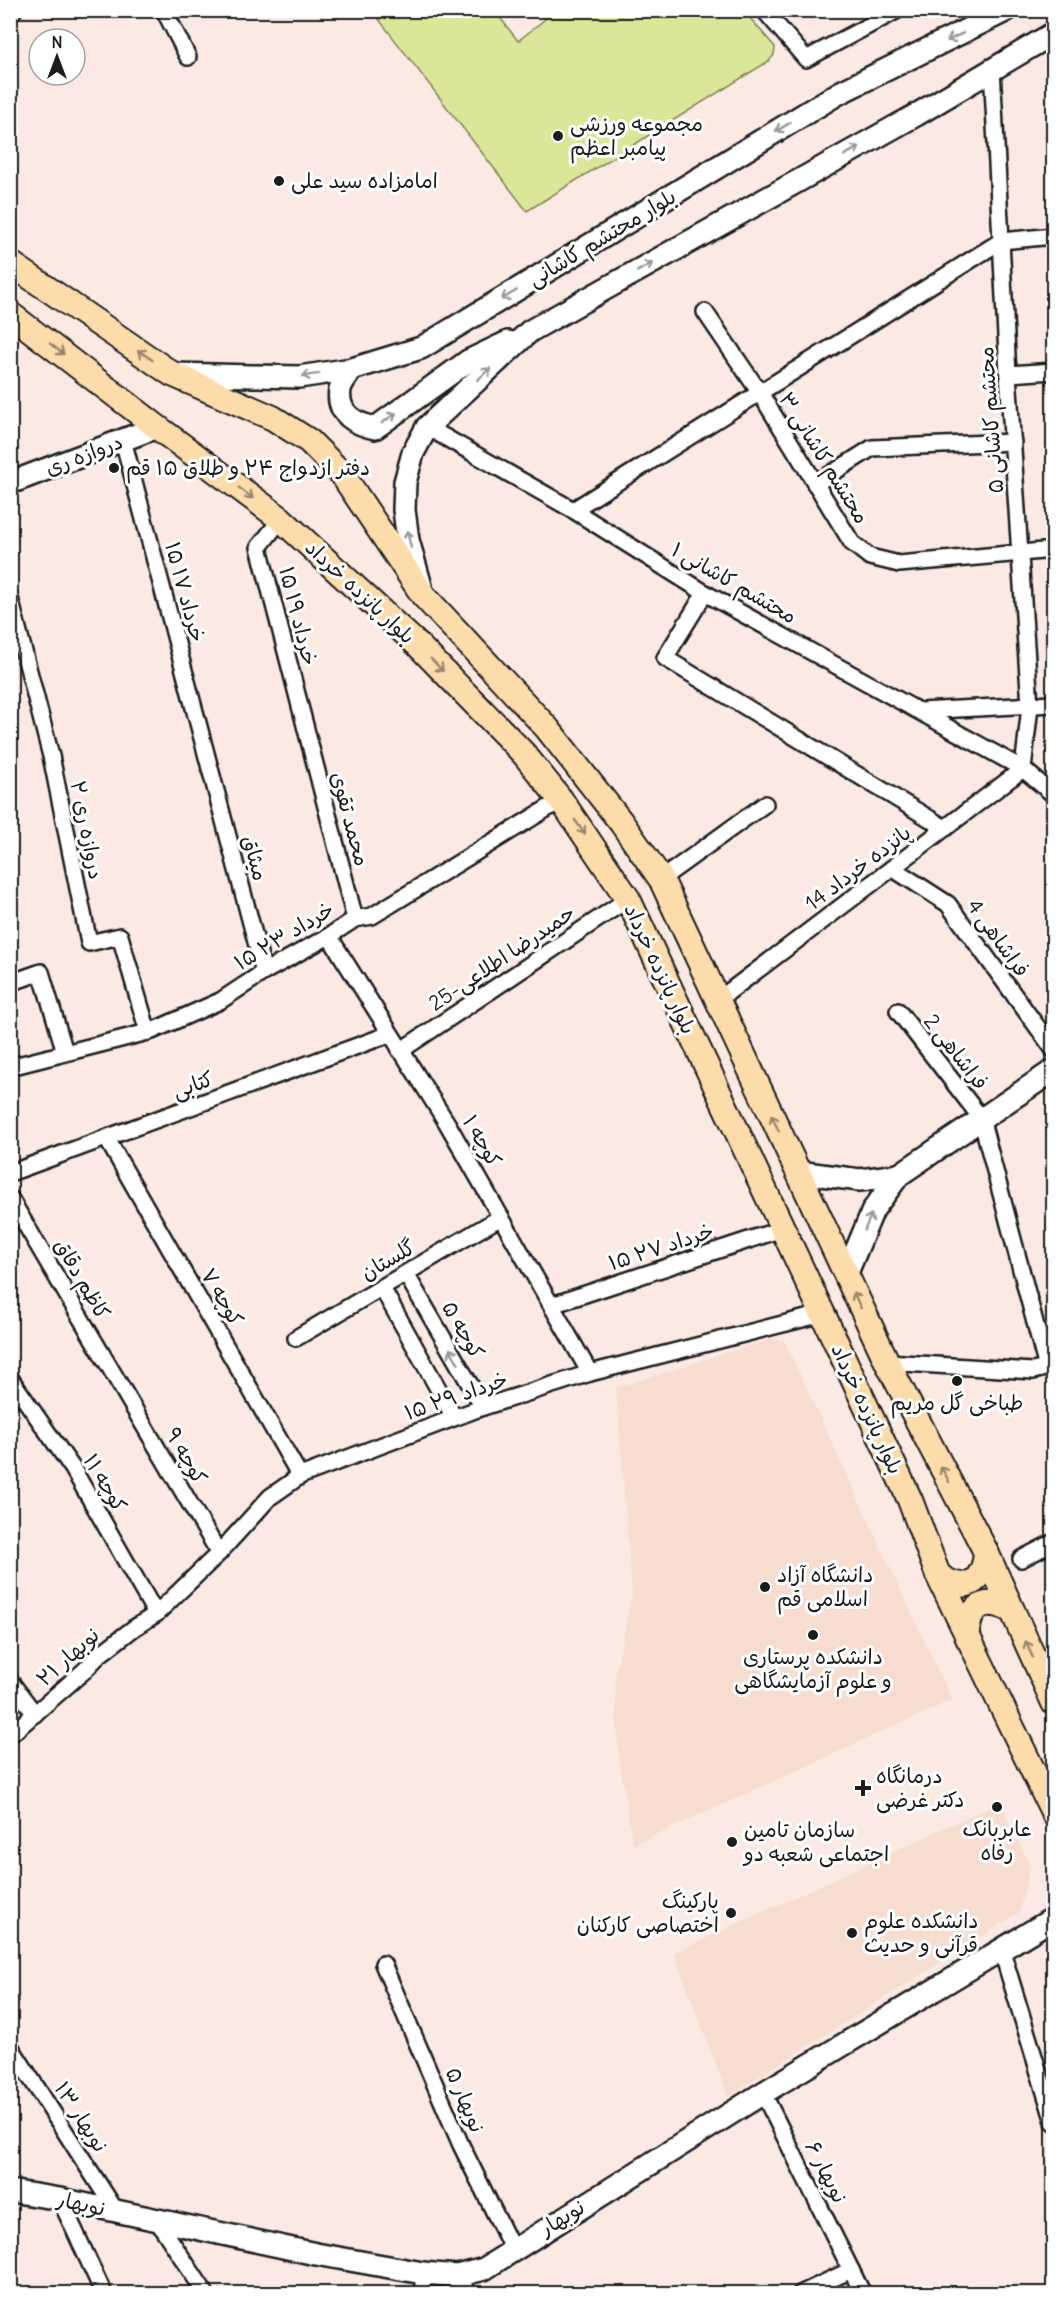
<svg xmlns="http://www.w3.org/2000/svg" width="1064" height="2304" viewBox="0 0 1064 2304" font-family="Delius,'Playpen Sans Arabic',sans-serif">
	<rect width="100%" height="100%" fill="#faeae3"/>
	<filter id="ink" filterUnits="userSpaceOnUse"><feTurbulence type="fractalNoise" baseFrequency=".0167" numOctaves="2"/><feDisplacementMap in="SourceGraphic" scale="12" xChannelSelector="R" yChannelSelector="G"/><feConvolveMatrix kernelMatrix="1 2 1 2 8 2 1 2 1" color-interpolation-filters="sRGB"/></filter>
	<g filter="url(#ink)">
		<g fill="#f7dcd0">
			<polygon points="770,1339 784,1340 952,1700 633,1845 618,1749 615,1676 632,1594 616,1388"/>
			<polygon points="992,1806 995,1812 1003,1809 1030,1866 1019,1913 728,2096 674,1953"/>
		</g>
		<polygon fill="#dbe699" stroke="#7c815a" stroke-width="1.5" points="378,10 495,11 518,41 555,11 744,11 775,47 774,55 769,61 527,211 374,13"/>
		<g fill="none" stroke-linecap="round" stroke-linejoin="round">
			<g stroke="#1c1c1c" stroke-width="20">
				<g id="street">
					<polyline points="164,10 188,57"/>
					<polyline points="764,10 806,59 898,10"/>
					<polyline points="10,12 14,10"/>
					<polyline points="992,68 1008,374 1030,706 1023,769"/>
					<polyline points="705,312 760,393 852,543 870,557 899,564 1054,550"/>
					<polyline points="1008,374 1054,371"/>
					<polyline points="427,427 573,510 705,593 1023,769 1054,795"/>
					<polyline points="123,440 264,972"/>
					<polyline points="815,484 872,448 1013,442"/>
					<polyline points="573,510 1001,241 1054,236"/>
					<polyline points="281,519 259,547 355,919"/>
					<polyline points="705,593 665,658 945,828"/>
					<polyline points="10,598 51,756 89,943 120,936 148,1032"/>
					<polyline points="920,711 1054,704"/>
					<polyline points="892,868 948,904 1054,1050"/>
					<polyline points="661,879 765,804"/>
					<polyline points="329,936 447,1123 590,1373"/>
					<polyline points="10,983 41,972 65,1052"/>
					<polyline points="718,1000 1023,769"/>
					<polyline points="898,1011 981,1118 1047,1368"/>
					<polyline points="400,1051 628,899"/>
					<polyline points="10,1067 152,1031 220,1001 264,972 329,936 355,919 372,916 561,800"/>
					<polyline points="107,1139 300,1476"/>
					<polyline points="10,1173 390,1034"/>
					<polyline points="10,1198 219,1553"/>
					<polyline points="406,1274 483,1407"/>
					<polyline points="382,1288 454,1417"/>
					<polyline points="552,1305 782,1229"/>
					<polyline points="296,1338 501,1217"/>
					<polyline points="887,1362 1033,1371 1054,1366"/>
					<polyline points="10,1378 73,1469 156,1614"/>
					<polyline points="1021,1559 1054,1542"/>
					<polyline points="10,1681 35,1714"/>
					<polyline points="10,1735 84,1671 99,1655 134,1628 156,1614 219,1553 270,1497 300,1476 483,1407 590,1373 822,1314"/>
					<polyline points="1001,1948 1054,2122"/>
					<polyline points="383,1964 461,2145 513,2250"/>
					<polyline points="10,2046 116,2211"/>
					<polyline points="763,2093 863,2294"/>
					<polyline points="60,2199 104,2294"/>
					<polyline points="157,2220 206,2294"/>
					<polyline points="423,2273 423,2294"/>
					<polyline points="457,2276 469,2294"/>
					<polyline points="800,2294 851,2270"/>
				</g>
			</g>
			<g stroke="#1c1c1c" stroke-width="26">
				<g id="secondary">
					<path d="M352,369C348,375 341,383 340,390C336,414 356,424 375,428L468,361L508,342"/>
					<polyline points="175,374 299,377 352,369 421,348 839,93 1007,10"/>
					<polyline points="10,483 157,427"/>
					<polyline points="421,586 408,540 404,510 405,482 413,453 427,427 530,331 916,115 1054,33"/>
					<polyline points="798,1172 860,1180 899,1175"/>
					<polyline points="846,1275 873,1210 899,1175 1054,1070"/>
					<polyline points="10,2191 60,2199 316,2254 423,2273 457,2276 484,2269 763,2093 1054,1918"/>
				</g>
			</g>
			<g stroke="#1c1c1c" stroke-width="28">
				<g id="primary">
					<polyline points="10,263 172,374 273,418 309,441 342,474 423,595 547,728 621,822 661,879 887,1362 986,1552 1054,1703"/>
					<polyline points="10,314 157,427 281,519 419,646 524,754 561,800 628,899 910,1500 938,1575 1054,1814"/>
					<path d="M938,1575C964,1594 984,1584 986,1552"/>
					<path d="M968,1638C966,1607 985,1595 1012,1611"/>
				</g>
			</g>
			<use href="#street" stroke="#fff" stroke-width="15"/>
			<use href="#secondary" stroke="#fff" stroke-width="21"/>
			<use href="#primary" stroke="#fddcac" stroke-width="24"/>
		</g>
		<defs><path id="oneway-shaft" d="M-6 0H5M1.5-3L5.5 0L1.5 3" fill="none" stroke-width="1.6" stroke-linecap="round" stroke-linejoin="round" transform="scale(1.5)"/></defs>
		<g stroke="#999">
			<use href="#oneway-shaft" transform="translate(955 37) rotate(154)"/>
			<use href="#oneway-shaft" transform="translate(783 127) rotate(149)"/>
			<use href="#oneway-shaft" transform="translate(852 151) rotate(-29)"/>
			<use href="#oneway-shaft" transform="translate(645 267) rotate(-29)"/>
			<use href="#oneway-shaft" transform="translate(509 295) rotate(149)"/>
			<use href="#oneway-shaft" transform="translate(484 374) rotate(-43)"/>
			<use href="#oneway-shaft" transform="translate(311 375) rotate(171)"/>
			<use href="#oneway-shaft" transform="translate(389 418) rotate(-36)"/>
			<use href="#oneway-shaft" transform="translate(409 539) rotate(-102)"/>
			<use href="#oneway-shaft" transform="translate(868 1222) rotate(-67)"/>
			<use href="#oneway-shaft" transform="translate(454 1356) rotate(-120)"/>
		</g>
		<g stroke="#98866b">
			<use href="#oneway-shaft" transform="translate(57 349) rotate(38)"/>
			<use href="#oneway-shaft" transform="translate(145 355) rotate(-146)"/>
			<use href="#oneway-shaft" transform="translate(246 493) rotate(37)"/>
			<use href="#oneway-shaft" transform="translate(437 665) rotate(46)"/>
			<use href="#oneway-shaft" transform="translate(580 827) rotate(54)"/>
			<use href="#oneway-shaft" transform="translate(775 1123) rotate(-115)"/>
			<use href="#oneway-shaft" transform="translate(857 1300) rotate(-115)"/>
			<use href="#oneway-shaft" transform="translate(945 1474) rotate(-118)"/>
			<use href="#oneway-shaft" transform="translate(1029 1649) rotate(-114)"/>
		</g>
	</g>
	<g fill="#1c1c1c" stroke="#fff" stroke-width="2">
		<circle cx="558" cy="136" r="6"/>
		<circle cx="279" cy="181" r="6"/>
		<circle cx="114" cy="468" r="6"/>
		<circle cx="957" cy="1381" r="6"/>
		<circle cx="765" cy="1587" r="6"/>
		<circle cx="813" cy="1635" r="6"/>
		<path d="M860 1779h6v6h6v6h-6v6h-6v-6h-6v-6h6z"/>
		<circle cx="997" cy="1807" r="6"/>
		<circle cx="732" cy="1842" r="6"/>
		<circle cx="731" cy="1913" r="6"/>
		<circle cx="852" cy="1933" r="6"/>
	</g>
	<g text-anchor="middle" stroke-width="6" stroke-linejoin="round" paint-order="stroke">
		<g font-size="21" fill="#1c1c1c" stroke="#fff" text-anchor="start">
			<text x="570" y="131">مجموعه ورزشی<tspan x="570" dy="24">پیامبر اعظم</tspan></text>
			<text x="291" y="188">امامزاده سید علی</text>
			<text x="126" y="475">دفتر ازدواج ۲۴ و طلاق ۱۵ قم</text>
			<text x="957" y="1410" text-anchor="middle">طباخی گل مریم</text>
			<text x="777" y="1582">دانشگاه آزاد<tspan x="777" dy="24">اسلامی قم</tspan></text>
			<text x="813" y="1664" text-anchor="middle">دانشکده پرستاری<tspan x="813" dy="24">و علوم آزمایشگاهی</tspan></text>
			<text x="876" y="1783">درمانگاه<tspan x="876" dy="24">دکتر غرضی</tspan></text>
			<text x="997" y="1836" text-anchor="middle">عابربانک<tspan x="997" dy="24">رفاه</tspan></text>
			<text x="744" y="1837">سازمان تامین<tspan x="744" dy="24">اجتماعی شعبه دو</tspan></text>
			<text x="719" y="1908" text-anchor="end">پارکینگ<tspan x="719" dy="24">اختصاصی کارکنان</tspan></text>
			<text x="864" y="1928">دانشکده علوم<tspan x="864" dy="24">قرآنی و حدیث</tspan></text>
		</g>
		<g font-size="21" fill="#1c1c1c" stroke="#fff">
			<text transform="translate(602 238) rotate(-31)" y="7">بلوار محتشم کاشانی</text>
			<text transform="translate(991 420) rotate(-94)" y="7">محتشم کاشانی ۵</text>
			<text transform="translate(84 455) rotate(-21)" y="7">دروازه ری</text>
			<text transform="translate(824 458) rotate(58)" y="7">محتشم کاشانی ۳</text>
			<text transform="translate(734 583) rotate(30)" y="7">محتشم کاشانی ۱</text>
			<text transform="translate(185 592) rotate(75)" y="7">۱۵ خرداد ۱۷</text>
			<text transform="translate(360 592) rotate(43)" y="7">بلوار پانزده خرداد</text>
			<text transform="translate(298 616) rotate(76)" y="7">۱۵ خرداد ۱۹</text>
			<text transform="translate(350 819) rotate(75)" y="7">محمد تقوی</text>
			<text transform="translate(87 830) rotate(79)" y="7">دروازه ری ۲</text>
			<text transform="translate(255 858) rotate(75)" y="7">میثاق</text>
			<text transform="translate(858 868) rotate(-37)" y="7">پانزده خرداد 14</text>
			<text transform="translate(284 936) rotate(-31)" y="7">۱۵ خرداد ۲۳</text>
			<text transform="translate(998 938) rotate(54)" y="7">فراشاهی 4</text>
			<text transform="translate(502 958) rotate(-34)" y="7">حمیدرضا اطلاعی-25</text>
			<text transform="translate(660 969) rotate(65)" y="7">بلوار پانزده خرداد</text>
			<text transform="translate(956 1052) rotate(52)" y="7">فراشاهی 2</text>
			<text transform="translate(193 1085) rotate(-20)" y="7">کتابی</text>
			<text transform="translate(482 1141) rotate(60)" y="7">کوچه ۱</text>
			<text transform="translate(661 1247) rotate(-18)" y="7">۱۵ خرداد ۲۷</text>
			<text transform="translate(388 1260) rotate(-30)" y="7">گلستان</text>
			<text transform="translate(82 1279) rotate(60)" y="7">کاظم دقاق</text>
			<text transform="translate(222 1297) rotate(60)" y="7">کوچه ۷</text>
			<text transform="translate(463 1330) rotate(60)" y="7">کوچه ۵</text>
			<text transform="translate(456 1396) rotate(-19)" y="7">۱۵ خرداد ۲۹</text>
			<text transform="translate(867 1409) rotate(65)" y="7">بلوار پانزده خرداد</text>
			<text transform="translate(186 1456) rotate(60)" y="7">کوچه ۹</text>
			<text transform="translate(105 1483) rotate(59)" y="7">کوچه ۱۱</text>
			<text transform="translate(68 1657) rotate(-42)" y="7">نوبهار ۲۱</text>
			<text transform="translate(465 2100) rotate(67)" y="7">نوبهار ۵</text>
			<text transform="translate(81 2117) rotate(57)" y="7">نوبهار ۱۳</text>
			<text transform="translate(826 2172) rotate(63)" y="7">نوبهار ۶</text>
			<text transform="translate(81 2204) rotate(12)" y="7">نوبهار</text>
			<text transform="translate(562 2218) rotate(-32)" y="7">نوبهار</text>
		</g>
	</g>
	<rect width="1064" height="2304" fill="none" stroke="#fff" stroke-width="36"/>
	<rect x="18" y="18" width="1028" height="2268" fill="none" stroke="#1c1c1c" stroke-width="2" filter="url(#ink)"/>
	<g transform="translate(57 57)"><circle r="28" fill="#ffffff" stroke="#a4a4a4" stroke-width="1.5"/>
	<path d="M0-4.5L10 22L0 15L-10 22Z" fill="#1c1c1c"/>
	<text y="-9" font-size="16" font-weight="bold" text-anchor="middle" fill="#1c1c1c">N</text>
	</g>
</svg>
